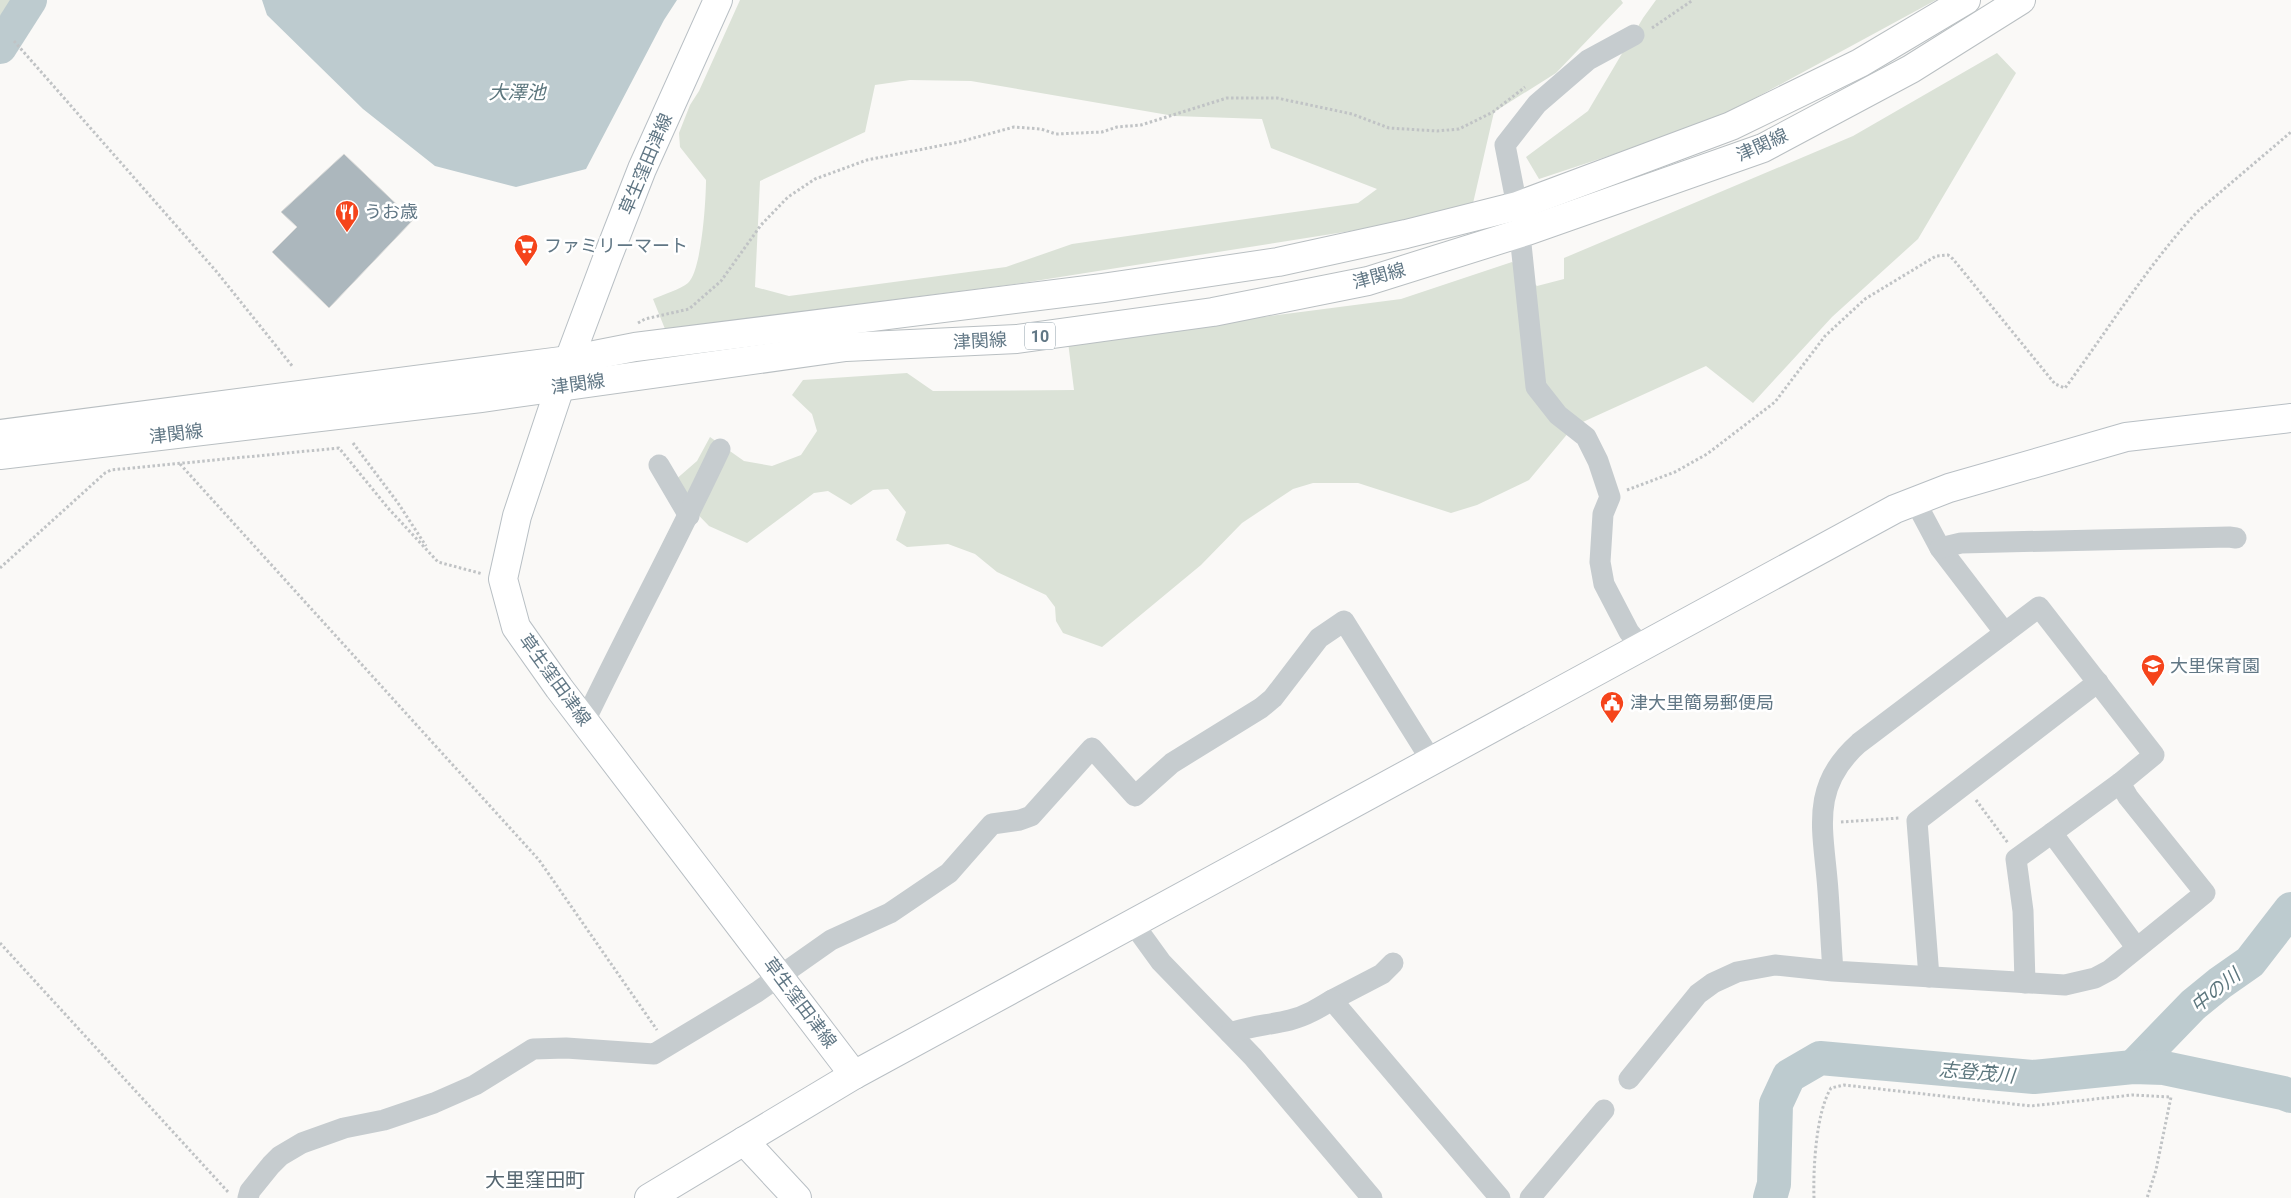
<svg xmlns="http://www.w3.org/2000/svg" width="2291" height="1198" viewBox="0 0 2291 1198" font-family="Roboto,'Noto Sans JP',sans-serif">
	<rect width="100%" height="100%" fill="#faf9f7"/>
	<g fill="#dbe2d7" fill-rule="evenodd">
		<polygon points="0,0 41,0 0,41"/>
		<path d="M740,0H1621L1623,3L1556,73L1494,112L1471,212L1009,285L665,329L653,299C662,295 681,289 688,283C702,270 706,199 706,180L680,147L679,133L690,105L699,91ZM910,80L971,81L1174,116L1262,119L1271,148L1377,189L1358,203L1072,244L1006,267L789,296L755,287L760,181L865,132L875,85Z"/>
		<polygon points="1656,0 1936,0 1711,122 1539,179 1526,157 1588,111 1643,18"/>
		<polygon points="1997,53 2016,73 1918,239 1832,317 1753,403 1706,366 1574,426 1529,480 1477,505 1451,513 1358,483 1313,483 1293,489 1242,523 1201,565 1102,647 1063,633 1056,621 1055,607 1046,595 997,572 975,554 948,544 907,547 896,540 906,512 888,489 873,490 851,505 828,491 814,493 747,543 709,526 679,495 674,481 697,461 710,437 744,461 772,466 801,455 817,431 812,414 792,395 803,380 907,373 933,391 1074,390 1068,342 1401,299 1512,262 1537,286 1564,279 1564,258 1853,136"/>
	</g>
	<polygon fill="#bdcbcf" points="262,0 677,0 664,20 586,169 516,187 435,166 363,109 267,15"/>
	<g fill="none" stroke-linecap="round" stroke-linejoin="round">
		<g stroke="#bdcbcf" stroke-width="34">
			<polyline points="0,47 30,0"/>
			<polyline points="2133,1067 2193,1005 2220,983 2250,962 2291,909"/>
			<polyline points="1770,1198 1774,1184 1776,1104 1789,1076 1820,1058 2034,1077 2133,1067 2164,1068 2283,1093 2291,1096"/>
		</g>
	</g>
	<polygon fill="#acb7bd" stroke="#dbdbd9" points="344,154 413,220 329,308 272,252 297,227 281,212"/>
	<g fill="none" stroke-linecap="round" stroke-linejoin="round">
		<g stroke="#b8bfc4" stroke-width="30">
			<g id="secondary">
				<polyline points="718,0 642,169 608,256 569,360 517,516 503,579 516,627 559,688 854,1075"/>
				<polyline points="744,1141 797,1198"/>
				<polyline points="649,1198 854,1075 1895,509 1949,488 2126,437 2291,418"/>
			</g>
		</g>
		<g stroke="#b9bfc2" stroke-width="30">
			<g id="primary">
				<polyline points="0,434 569,360 635,347 1103,288 1278,262 1406,234 1517,206 1731,126 1860,63 1966,0"/>
				<polyline points="0,455 481,398 846,347 1017,339 1213,312 1368,281 1527,231 1763,148 1911,69 2021,0"/>
			</g>
		</g>
		<g stroke="#c0c3c5" stroke-width="3" stroke-dasharray="2.5 2.5" stroke-linecap="butt">
			<polyline points="1652,28 1693,0"/>
			<polyline points="14,41 216,271 293,367"/>
			<polyline points="638,323 645,319 689,309 721,281 761,225 788,197 815,179 867,160 959,142 1014,127 1041,129 1056,134 1102,132 1117,127 1141,125 1227,98 1277,98 1352,114 1389,128 1437,131 1459,129 1493,112 1525,87"/>
			<polyline points="353,443 398,503 426,546"/>
			<polyline points="180,464 539,860 657,1030"/>
			<path d="M1627,490L1675,472L1707,454L1775,402L1825,336L1865,299L1936,256L1948,255L1953,259L2055,384L2065,388C2108,330 2147,266 2197,212L2291,132"/>
			<polyline points="0,568 105,473 111,470 339,448 388,508 438,562 483,574"/>
			<polyline points="1976,800 2008,843"/>
			<polyline points="1841,822 1900,818"/>
			<polyline points="0,943 229,1193"/>
			<path d="M1814,1198C1813,1169 1816,1112 1831,1088L1844,1085L2031,1106L2132,1095L2171,1097L2156,1170L2147,1198"/>
		</g>
		<g stroke="#c6cccf" stroke-width="21">
			<polyline points="1634,35 1588,60 1537,104 1505,145 1517,206 1536,387 1558,415 1586,437 1598,461 1610,497 1603,514 1600,562 1604,584 1629,632 1641,646"/>
			<polyline points="659,465 689,516"/>
			<polyline points="1915,501 1940,548 2005,633"/>
			<polyline points="1940,548 1961,543 2229,537 2236,538"/>
			<path d="M585,721C629,629 677,541 720,449"/>
			<polyline points="2052,833 2120,783"/>
			<polyline points="1132,922 1161,962 1253,1057 1372,1198"/>
			<polyline points="1929,977 1917,821 2098,682"/>
			<polyline points="2025,983 2023,911 2016,859 2052,833 2136,947"/>
			<polyline points="1332,1000 1382,974 1393,963"/>
			<path d="M1230,1033C1250,1026 1270,1025 1290,1020C1306,1016 1319,1008 1332,1000L1500,1198"/>
			<path d="M1629,1079L1698,994L1713,983L1737,972L1775,965L1833,971L2065,985L2095,978L2110,970L2205,893L2128,797L2120,783L2154,755L2039,607L1859,743C1808,788 1824,832 1828,891C1830,918 1831,945 1833,971"/>
			<polyline points="248,1198 250,1191 271,1165 280,1156 302,1143 344,1128 384,1120 434,1103 475,1085 533,1049 566,1048 654,1054 757,992 831,940 890,913 949,873 992,824 1020,820 1031,816 1092,748 1135,796 1172,763 1261,708 1273,698 1319,638 1344,621 1431,760"/>
			<polyline points="1530,1198 1604,1110"/>
		</g>
		<use href="#secondary" stroke="#fff" stroke-width="28"/>
		<use href="#primary" stroke="#fff" stroke-width="28"/>
	</g>
	<defs>
		<g id="restaurant-pin" transform="scale(1.25)"><path d="M0 17L-7.5 6A9.5 9.5 0 1 1 7.5 6Z" fill="#f5441b" stroke="#fff"/><path d="M-5-6h1v4h1v-4h1v4h1v-4h1v5L-1.5 .5V6h-2V.5L-5-1ZM5-6V6H3V1.5H1.5Q1.5-4 5-6Z" fill="#fff"/></g>
		<g id="supermarket-pin" transform="scale(1.25)"><path d="M0 17L-7.5 6A9.5 9.5 0 1 1 7.5 6Z" fill="#f5441b" stroke="#fff"/><path d="M-6-5.5h2.5l.6 2H6L4.5 2H-2.5L-4.4-4H-6ZM-1.5 3.2a1.3 1.3 0 1 0 .1 0ZM3 3.2a1.3 1.3 0 1 0 .1 0Z" fill="#fff"/></g>
		<g id="school-pin" transform="scale(1.25)"><path d="M0 17L-7.5 6A9.5 9.5 0 1 1 7.5 6Z" fill="#f5441b" stroke="#fff"/><path d="M0-5L7-2L0 1L-7-2ZM-4 1L0 2.5L4 1V4Q0 6-4 4Z" fill="#fff"/></g>
		<g id="civic-pin" transform="scale(1.25)"><path d="M0 17L-7.5 6A9.5 9.5 0 1 1 7.5 6Z" fill="#f5441b" stroke="#fff"/><path d="M-.6-6.5H3V-4.5H.6V-3L4-1V1h2V6H-6V1h2V-1L-.6-3ZM-1.2 2.5V6h2.4V2.5Z" fill="#fff"/></g>
	</defs>
	<g fill-rule="evenodd">
		<use href="#restaurant-pin" x="347" y="212"/>
		<use href="#supermarket-pin" x="526" y="246"/>
		<use href="#school-pin" x="2153" y="666"/>
		<use href="#civic-pin" x="1612" y="703"/>
	</g>
	<g text-anchor="middle" stroke-width="5" stroke-linejoin="round" paint-order="stroke">
		<rect fill="#fff" stroke="#90a0aa" stroke-width="1" x="1025" y="322.5" width="30" height="27" rx="4"/>
		<g font-size="16" font-weight="bold" fill="#617785">
			<text x="1040" y="342">10</text>
		</g>
		<g font-size="18" fill="#617785" stroke="#fff">
			<text transform="translate(1762 145) rotate(-24)" y="6">津関線</text>
			<text transform="translate(646 164) rotate(-67)" y="6">草生窪田津線</text>
			<text transform="translate(1379 276) rotate(-15)" y="6">津関線</text>
			<text transform="translate(980 341) rotate(-3)" y="6">津関線</text>
			<text transform="translate(578 384) rotate(-8)" y="6">津関線</text>
			<text transform="translate(176 434) rotate(-7)" y="6">津関線</text>
			<text transform="translate(555 680) rotate(54)" y="6">草生窪田津線</text>
			<text transform="translate(800 1003) rotate(53)" y="6">草生窪田津線</text>
		</g>
		<g font-size="18" fill="#617785" stroke="#fff" text-anchor="start">
			<text x="364" y="218">うお歳</text>
			<text x="544" y="252">ファミリーマート</text>
			<text x="2170" y="672">大里保育園</text>
			<text x="1630" y="709">津大里簡易郵便局</text>
		</g>
		<g font-size="19" font-style="italic" fill="#5d777e" stroke="#fff">
			<text x="517" y="99">大澤池</text>
			<text transform="translate(2215 990) rotate(-39)" y="7">中の川</text>
			<text transform="translate(1977 1072) rotate(5)" y="7">志登茂川</text>
		</g>
		<g font-size="20" fill="#54656f" stroke="#fff">
			<text x="535" y="1187">大里窪田町</text>
		</g>
	</g>
</svg>
